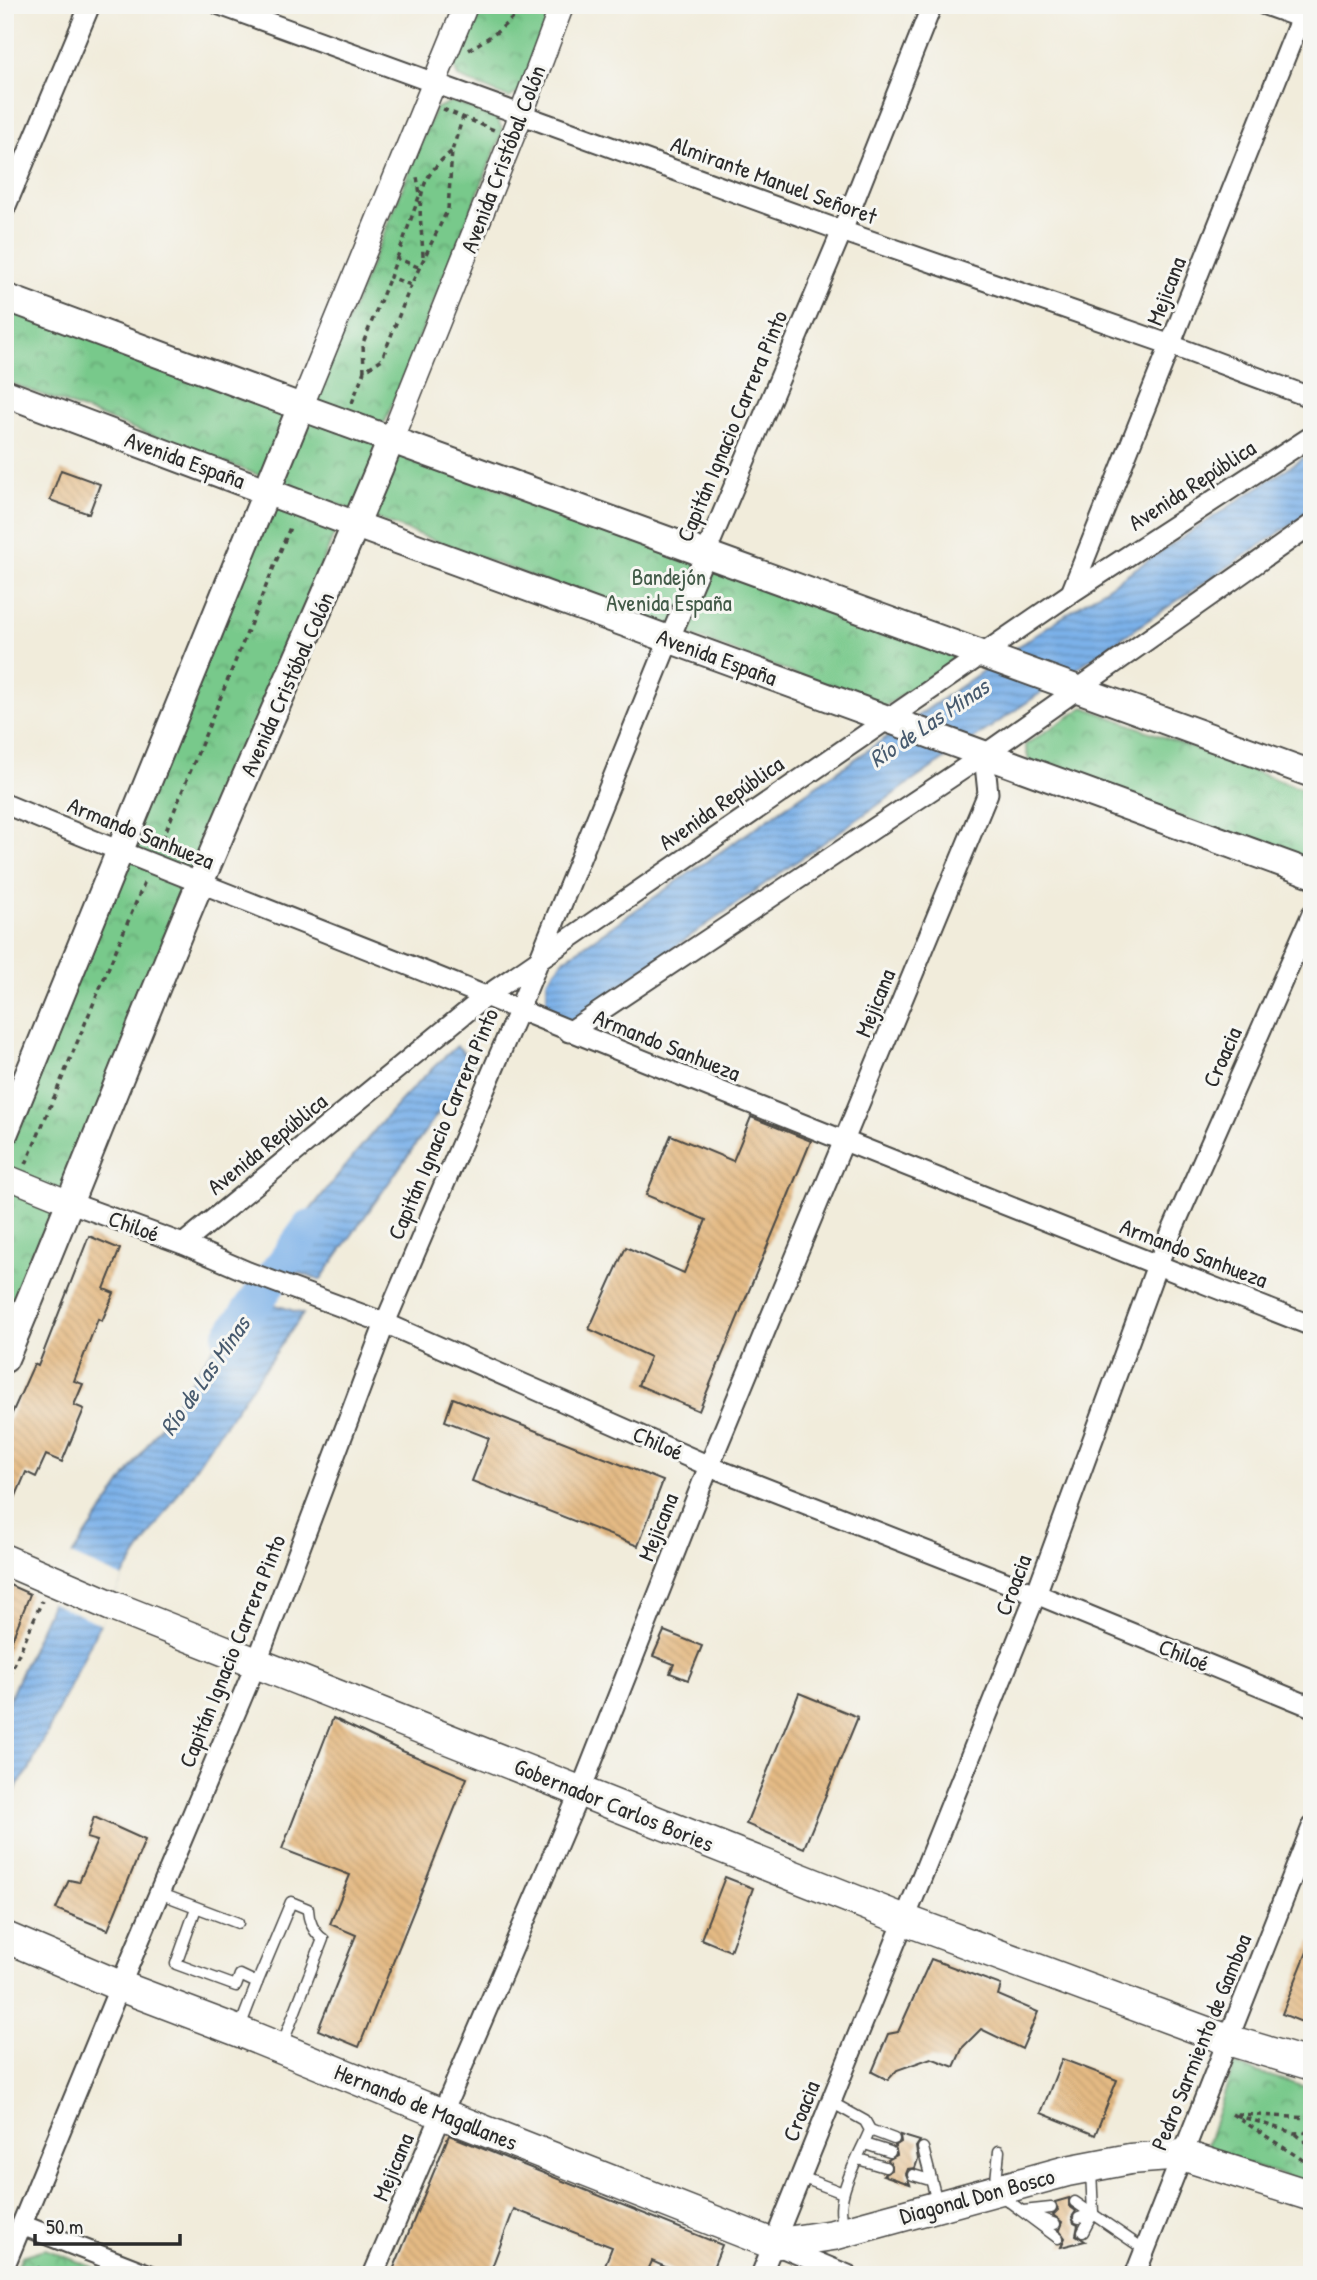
<svg xmlns="http://www.w3.org/2000/svg" width="1317" height="2280" viewBox="0 0 1317 2280" font-family="'Patrick Hand',sans-serif">
	<defs>
		<pattern id="park-crowns" width="20" height="18" patternUnits="userSpaceOnUse" patternTransform="scale(1.75)"><rect width="20" height="18" fill="#78c98b"/><path d="M2 6a3 3 0 1 1 6 0M12 15a3 3 0 1 1 6 0" fill="none" stroke="#63a372"/></pattern>
		<pattern id="water-rules" width="6" height="5" patternUnits="userSpaceOnUse" patternTransform="scale(1.75)"><rect width="6" height="5" fill="#7bb1e9"/><path d="M0 2.5h6" fill="none" stroke="#6590bd"/></pattern>
		<pattern id="building-back-hatch" width="6" height="6" patternUnits="userSpaceOnUse" patternTransform="scale(1.75)"><rect width="6" height="6" fill="#e4ba84"/><path d="M-1 5l2 2M0 0l6 6M5-1l2 2" fill="none" stroke="#c4a072"/></pattern>
	</defs>
	<rect width="100%" height="100%" fill="#f6f6f2"/>
	<filter id="ink" filterUnits="userSpaceOnUse"><feTurbulence type="fractalNoise" baseFrequency=".0143" numOctaves="2"/><feDisplacementMap in="SourceGraphic" scale="14" xChannelSelector="R" yChannelSelector="G"/><feConvolveMatrix kernelMatrix="1 2 1 2 8 2 1 2 1" color-interpolation-filters="sRGB"/></filter>
	<filter id="wash" filterUnits="userSpaceOnUse"><feTurbulence type="fractalNoise" baseFrequency=".00686" numOctaves="4" result="noise"/><feDisplacementMap in="SourceGraphic" scale="28" xChannelSelector="R" yChannelSelector="G"/><feGaussianBlur stdDeviation="1.57" result="paint"/><feColorMatrix in="noise" values="0 0 0 0 0 0 0 0 0 0 0 0 0 0 0 0 0 1.4 0 .05"/><feComposite in="paint" operator="in"/></filter>
	<g filter="url(#wash)">
		<rect width="100%" height="100%" fill="#f1ecdb"/>
		<g fill="url(#park-crowns)" stroke="#527a5b" stroke-width="2">
			<polygon points="476,5 555,5 520,91 509,98 458,77 452,61"/>
			<polygon points="452,101 497,118 503,131 385,422 376,426 319,408 317,396 435,109"/>
			<polygon points="5,307 959,658 884,707 5,381"/>
			<polygon points="267,500 337,527 5,1336 5,1125"/>
			<polygon points="1084,707 1312,793 1312,865 1029,761 1025,745"/>
			<polygon points="1234,2065 1312,2089 1312,2185 1205,2151"/>
			<polygon points="45,2249 113,2275 14,2275 22,2256"/>
		</g>
		<g fill="url(#water-rules)" stroke="#536e8a" stroke-width="2">
			<path d="M1312,452V511C1060,677 812,849 566,1024L546,1002V981L562,961L1035,635Z"/>
			<path d="M457,1046L474,1062L320,1280L269,1262C329,1188 385,1108 457,1046Z"/>
			<polygon points="249,1296 303,1314 209,1447 123,1576 28,1772 18,1784 5,1813 5,1709 73,1554"/>
		</g>
		<g fill="#f1ecdb">
			<polygon points="559,959 562,961 546,981 546,1002 566,1024 563,1027 543,1003 543,979"/>
			<polygon points="71,1555 123,1578 101,1624 50,1602"/>
		</g>
		<g fill="none" stroke-linecap="round" stroke-linejoin="round">
			<polyline stroke="#7bb1e9" stroke-width="35" points="230,1337 310,1227"/>
		</g>
		<g id="blocks">
			<g fill="url(#building-back-hatch)">
				<polygon points="61,470 100,484 89,514 50,500"/>
				<polygon points="751,1117 811,1141 699,1411 638,1385 650,1357 589,1329 626,1247 684,1273 706,1220 646,1195 671,1135 733,1161"/>
				<polygon points="89,1236 120,1249 104,1289 114,1293 102,1321 98,1319 74,1381 83,1384 74,1405 84,1409 62,1462 46,1455 36,1477 26,1472 5,1522 5,1429 34,1364 38,1366"/>
				<polygon points="453,1398 663,1481 638,1546 472,1481 489,1438 445,1421"/>
				<polygon points="5,1583 30,1594 6,1655 5,1654"/>
				<polygon points="664,1631 702,1646 688,1680 670,1673 674,1664 653,1656"/>
				<polygon points="799,1693 858,1717 804,1848 746,1824"/>
				<polygon points="333,1718 400,1750 467,1778 359,2047 318,2030 356,1935 330,1924 350,1875 282,1849"/>
				<polygon points="94,1817 145,1840 108,1930 56,1909 69,1880 79,1882 97,1841 87,1838"/>
				<polygon points="725,1877 753,1888 730,1951 701,1939"/>
				<polygon points="1311,1942 1312,1942 1312,2026 1282,2014"/>
				<polygon points="931,1959 1001,1985 998,1995 1038,2012 1022,2049 981,2029 963,2047 954,2067 931,2058 897,2070 888,2080 872,2072 888,2034 898,2032"/>
				<polygon points="1062,2059 1117,2080 1095,2135 1041,2113"/>
				<polygon points="449,2135 722,2245 710,2275 683,2275 652,2261 646,2275 601,2275 612,2247 514,2209 489,2275 391,2275"/>
				<polygon points="900,2135 920,2141 916,2147 918,2159 915,2168 908,2169 906,2174 910,2184 883,2175 892,2170 892,2165 888,2160 897,2155 895,2146 901,2142"/>
				<polygon points="1069,2198 1069,2206 1076,2211 1072,2217 1074,2223 1078,2225 1076,2235 1085,2241 1061,2247 1065,2238 1059,2230 1062,2222 1053,2215 1058,2210 1055,2202"/>
			</g>
		</g>
	</g>
	<g filter="url(#ink)">
		<use href="#blocks" fill-opacity="0" stroke="#494845" stroke-width="2"/>
		<g fill="none" stroke-linecap="round" stroke-linejoin="round">
			<g stroke="#494845" stroke-width="13">
				<g id="service">
					<polyline points="159,1893 238,1923"/>
					<path d="M196,1908L176,1964L236,1986L240,1975L257,1983L291,1902L308,1909C308,1920 314,1933 323,1939L282,2045"/>
					<polyline points="240,2027 257,1983"/>
					<path d="M831,2102L865,2121L870,2130C861,2153 829,2204 846,2227"/>
					<polyline points="870,2130 894,2139"/>
					<polyline points="865,2144 890,2152"/>
					<polyline points="923,2148 937,2202"/>
					<polyline points="999,2151 995,2191 1058,2238"/>
					<polyline points="858,2159 885,2167"/>
					<polyline points="913,2175 930,2180"/>
					<polyline points="801,2177 843,2193"/>
					<polyline points="1075,2202 1145,2250"/>
					<polyline points="1023,2211 1051,2208"/>
					<polyline points="1037,2217 1055,2224"/>
					<polyline points="1079,2218 1093,2213"/>
					<polyline points="1083,2232 1093,2213 1091,2171"/>
				</g>
			</g>
			<g stroke="#494845" stroke-width="23">
				<g id="minor">
					<polyline points="220,5 842,231 1171,345 1312,398"/>
					<polyline points="1265,5 1310,21"/>
					<polyline points="5,208 90,5"/>
					<polyline points="1071,593 1306,5"/>
					<path d="M5,804C175,875 347,939 517,1009C781,1117 1046,1221 1312,1326"/>
					<polyline points="569,1032 984,755 1312,524"/>
					<polyline points="71,1203 183,1244 248,1272 385,1323 709,1466 1036,1594 1312,1707"/>
					<polyline points="183,1244 486,996 1071,593 1312,436"/>
					<polyline points="22,2225 150,2275"/>
					<polyline points="778,2246 848,2275"/>
					<polyline points="5,2265 120,1986 256,1664 385,1323 519,1009 669,640 842,231 932,5"/>
					<polyline points="373,2275 580,1792 709,1466 988,793 984,755"/>
					<polyline points="761,2275 1036,1594 1157,1265 1312,914"/>
					<polyline points="1135,2275 1312,1827"/>
				</g>
			</g>
			<g stroke="#494845" stroke-width="26">
				<g id="tertiary">
					<polyline points="301,407 466,5"/>
					<polyline points="391,440 521,115 562,5"/>
					<polyline points="5,1176 71,1203"/>
				</g>
			</g>
			<g stroke="#494845" stroke-width="30">
				<g id="secondary">
					<polyline points="5,297 301,407 1312,774"/>
					<polyline points="5,393 356,525 1312,874"/>
					<polyline points="5,1132 301,407"/>
					<path d="M5,1359C72,1201 133,1041 200,883C262,735 330,589 391,440"/>
				</g>
			</g>
			<g stroke="#494845" stroke-width="33">
				<g id="primary">
					<polyline points="5,1560 112,1606 905,1920 1228,2040 1312,2065"/>
					<polyline points="5,1937 120,1986 238,2031 442,2114 773,2244 833,2235 1067,2171 1130,2159 1182,2155 1312,2196"/>
				</g>
			</g>
			<g stroke="#494845" stroke-width="3.5" stroke-dasharray="5 5" stroke-linecap="butt">
				<polyline points="469,50 497,32 527,5"/>
				<polyline points="443,109 494,130"/>
				<path d="M423,256C421,208 410,185 452,151"/>
				<polyline points="397,258 420,194 417,177"/>
				<polyline points="418,267 397,258 390,277 411,285 448,209 452,151 463,117"/>
				<polyline points="364,371 363,343 390,277"/>
				<polyline points="352,403 364,371 382,359 411,285"/>
				<polyline points="159,848 291,525"/>
				<polyline points="26,1164 145,881"/>
				<polyline points="5,1211 10,1200"/>
				<polyline points="5,1685 42,1601"/>
				<polyline points="1232,2114 1312,2166"/>
				<polyline points="1237,2114 1312,2118"/>
				<polyline points="1236,2115 1294,2133 1312,2132"/>
				<polyline points="1296,2134 1312,2148"/>
				<polyline points="33,2275 36,2267 56,2275"/>
			</g>
			<use href="#service" stroke="#fff" stroke-width="10"/>
			<use href="#minor" stroke="#fff" stroke-width="19"/>
			<use href="#tertiary" stroke="#fff" stroke-width="23"/>
			<use href="#secondary" stroke="#fff" stroke-width="26"/>
			<use href="#primary" stroke="#fff" stroke-width="30"/>
		</g>
	</g>
	<g text-anchor="middle" stroke-width="6" stroke-linejoin="round" paint-order="stroke">
		<g font-size="23" fill="#2b2b2b" stroke="#f6f6f2">
			<text transform="translate(503 159) rotate(-69)" y="8">Avenida Cristóbal Colón</text>
			<text transform="translate(774 180) rotate(20)" y="8">Almirante Manuel Señoret</text>
			<text transform="translate(1166 291) rotate(-69)" y="8">Mejicana</text>
			<text transform="translate(732 426) rotate(-67)" y="8">Capitán Ignacio Carrera Pinto</text>
			<text transform="translate(185 460) rotate(20)" y="8">Avenida España</text>
			<text transform="translate(1192 485) rotate(-33)" y="8">Avenida República</text>
			<text transform="translate(717 657) rotate(20)" y="8">Avenida España</text>
			<text transform="translate(287 684) rotate(-66)" y="8">Avenida Cristóbal Colón</text>
			<text transform="translate(721 803) rotate(-35)" y="8">Avenida República</text>
			<text transform="translate(141 833) rotate(22)" y="8">Armando Sanhueza</text>
			<text transform="translate(875 1003) rotate(-68)" y="8">Mejicana</text>
			<text transform="translate(667 1045) rotate(22)" y="8">Armando Sanhueza</text>
			<text transform="translate(1222 1057) rotate(-66)" y="8">Croacia</text>
			<text transform="translate(443 1124) rotate(-67)" y="8">Capitán Ignacio Carrera Pinto</text>
			<text transform="translate(267 1144) rotate(-39)" y="8">Avenida República</text>
			<text transform="translate(134 1226) rotate(20)" y="8">Chiloé</text>
			<text transform="translate(1194 1253) rotate(21)" y="8">Armando Sanhueza</text>
			<text transform="translate(658 1443) rotate(24)" y="8">Chiloé</text>
			<text transform="translate(658 1527) rotate(-68)" y="8">Mejicana</text>
			<text transform="translate(1013 1585) rotate(-69)" y="8">Croacia</text>
			<text transform="translate(232 1651) rotate(-68)" y="8">Capitán Ignacio Carrera Pinto</text>
			<text transform="translate(1184 1655) rotate(22)" y="8">Chiloé</text>
			<text transform="translate(614 1805) rotate(22)" y="8">Gobernador Carlos Bories</text>
			<text transform="translate(1201 2042) rotate(-68)" y="8">Pedro Sarmiento de Gamboa</text>
			<text transform="translate(426 2107) rotate(22)" y="8">Hernando de Magallanes</text>
			<text transform="translate(801 2111) rotate(-68)" y="8">Croacia</text>
			<text transform="translate(393 2167) rotate(-67)" y="8">Mejicana</text>
			<text transform="translate(977 2196) rotate(-15)" y="8">Diagonal Don Bosco</text>
		</g>
		<g font-size="23" fill="#425a48" stroke="#f6f6f2">
			<text x="669" y="585">Bandejón<tspan x="669" dy="26">Avenida España</tspan></text>
		</g>
		<g font-size="24" font-style="italic" fill="#475a6e" stroke="#f6f6f2">
			<text transform="translate(929 723) rotate(-34)" y="8">Río de Las Minas</text>
			<text transform="translate(205 1376) rotate(-55)" y="8">Río de Las Minas</text>
		</g>
	</g>
	<rect width="1317" height="2280" fill="none" stroke="#f6f6f2" stroke-width="28"/>
	<path d="M35 2234v10h145v-10" fill="none" stroke="#2b2b2b" stroke-width="3.5"/>
	<text x="46" y="2234" font-size="21" fill="#2b2b2b" stroke="#f6f6f2" stroke-width="5" paint-order="stroke">50 m</text>
</svg>
